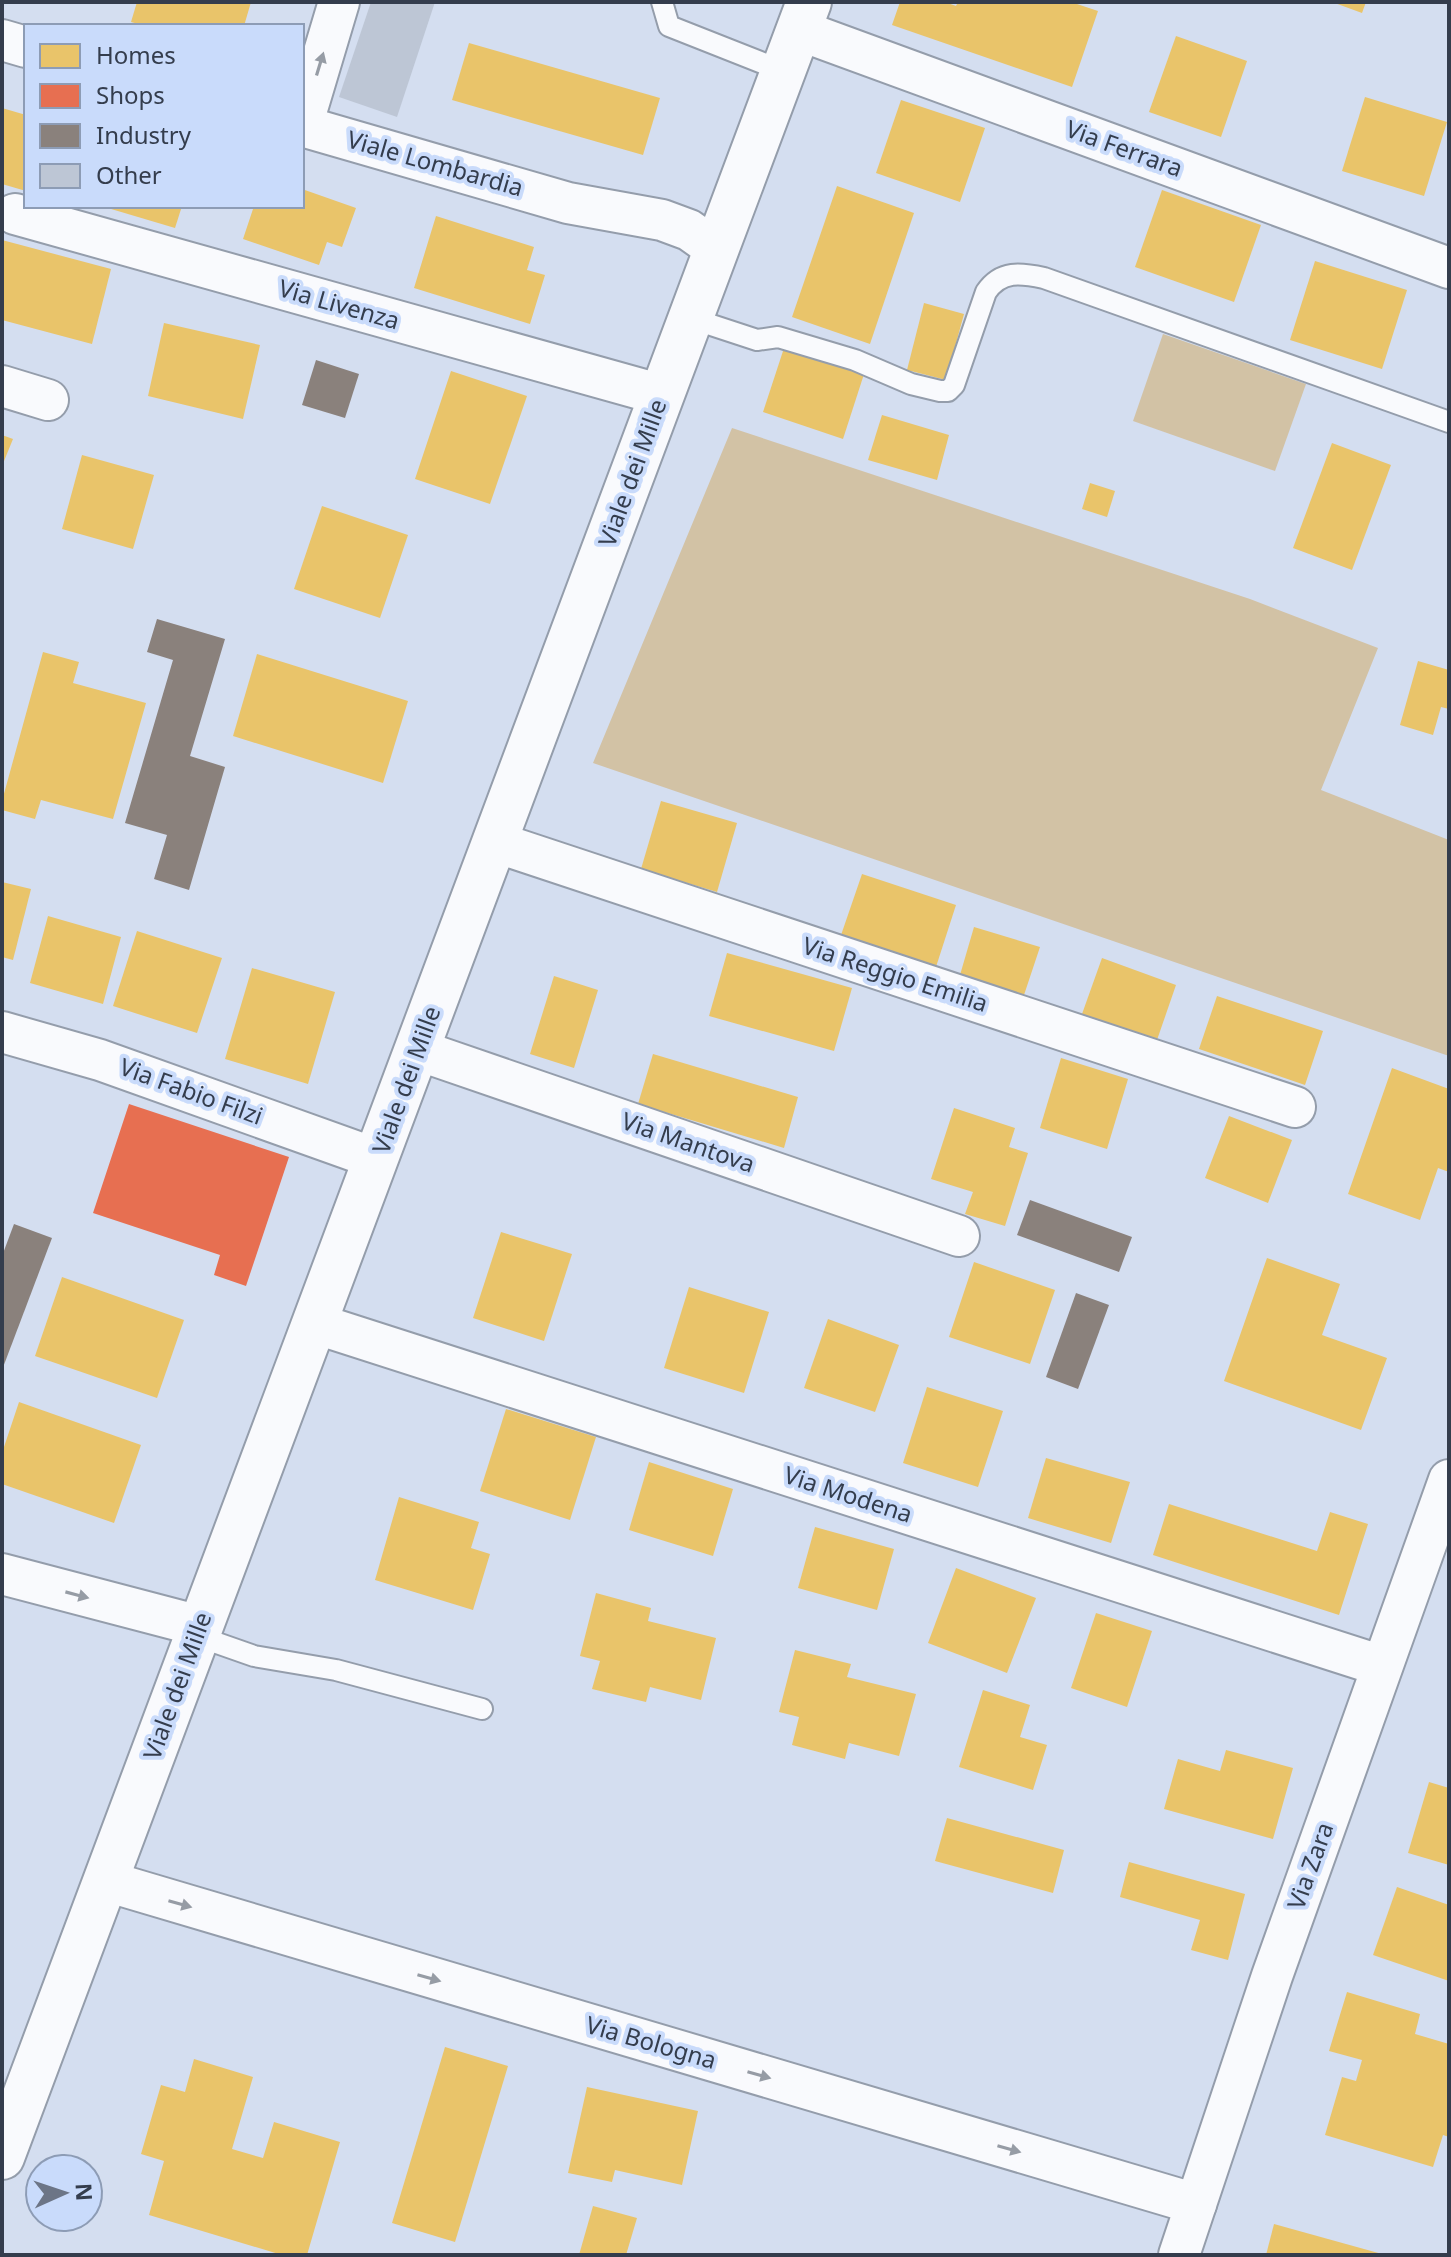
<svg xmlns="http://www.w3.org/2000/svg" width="1451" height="2257" viewBox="0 0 1451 2257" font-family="'Noto Sans',sans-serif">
	<rect width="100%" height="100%" fill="#d4def0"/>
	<g fill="#d2c2a5">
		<polygon points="1163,334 1306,384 1275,471 1133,421"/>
		<polygon points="732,428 1250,599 1378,648 1321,790 1449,840 1449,1056 593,763"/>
	</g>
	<g fill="#e9c46a">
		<polygon points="137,2 251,2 244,26 146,26 131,22"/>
		<polygon points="900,2 945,2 956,6 958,2 1071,2 1098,11 1072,87 892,25"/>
		<polygon points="1332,2 1366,2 1362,13"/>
		<polygon points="1176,36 1247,61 1221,137 1149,112"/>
		<polygon points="469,43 660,98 643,155 452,100"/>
		<polygon points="1365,97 1447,122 1424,196 1342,171"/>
		<polygon points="901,100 985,128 960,202 876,173"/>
		<polygon points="2,108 26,115 26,191 2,184"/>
		<polygon points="837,186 914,213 870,344 792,317"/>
		<polygon points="302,189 356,208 342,247 327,242 319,265 243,239 254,206 302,206"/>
		<polygon points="1162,190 1261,225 1234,302 1135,267"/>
		<polygon points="101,206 182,206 175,228"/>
		<polygon points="436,216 534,247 527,270 545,275 530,324 414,288"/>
		<polygon points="2,240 111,269 92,344 2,320"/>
		<polygon points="1315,261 1407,290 1382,369 1290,340"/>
		<polygon points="924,303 964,314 946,380 907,370"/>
		<polygon points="164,323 260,345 243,419 148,396"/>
		<polygon points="785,345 865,371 843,439 763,412"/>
		<polygon points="451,371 527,396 490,504 415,479"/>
		<polygon points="882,415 949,435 937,480 868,460"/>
		<polygon points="2,435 13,439 2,466"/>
		<polygon points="1332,443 1391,465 1352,570 1293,548"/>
		<polygon points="82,455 154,475 133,549 62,529"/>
		<polygon points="1090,483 1115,491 1107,517 1082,509"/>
		<polygon points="322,506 408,535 380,618 294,589"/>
		<polygon points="43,652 79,662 73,683 146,703 113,819 41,800 35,819 2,810 2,801"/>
		<polygon points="257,654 408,701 383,783 233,736"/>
		<polygon points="1418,661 1449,670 1449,709 1441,707 1433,735 1400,725"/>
		<polygon points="661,801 737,823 717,892 641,869"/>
		<polygon points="862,874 956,905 935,970 840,938"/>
		<polygon points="2,882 31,889 13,960 2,957"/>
		<polygon points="48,916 121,937 103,1004 30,983"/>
		<polygon points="974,927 1040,947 1024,995 960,975"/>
		<polygon points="137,931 222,958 197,1033 113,1006"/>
		<polygon points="727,953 852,988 834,1051 709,1016"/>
		<polygon points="1102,958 1176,985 1157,1040 1082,1014"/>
		<polygon points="252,968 335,992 308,1084 225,1059"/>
		<polygon points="554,976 598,990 574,1068 530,1054"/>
		<polygon points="1217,996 1323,1031 1305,1085 1199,1049"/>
		<polygon points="653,1054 798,1097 784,1148 638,1104"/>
		<polygon points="1061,1058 1128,1079 1107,1149 1040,1128"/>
		<polygon points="1392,1068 1449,1089 1449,1172 1438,1168 1420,1220 1348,1194"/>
		<polygon points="954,1108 1015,1128 1009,1147 1028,1153 1005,1226 965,1214 973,1192 931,1179"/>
		<polygon points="1229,1116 1292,1140 1268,1203 1205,1178"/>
		<polygon points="501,1232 572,1254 544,1341 473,1318"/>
		<polygon points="1267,1258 1340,1284 1322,1335 1387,1358 1361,1430 1224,1381"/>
		<polygon points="974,1262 1055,1290 1030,1364 949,1337"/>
		<polygon points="62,1277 184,1320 157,1398 35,1356"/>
		<polygon points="689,1287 769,1312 744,1393 664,1368"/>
		<polygon points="828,1319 899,1345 875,1412 804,1388"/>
		<polygon points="927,1387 1003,1411 978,1487 903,1463"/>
		<polygon points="19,1402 141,1445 114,1523 2,1484 2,1453"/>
		<polygon points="506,1409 596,1437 570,1520 480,1491"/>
		<polygon points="1046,1458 1130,1482 1111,1543 1028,1518"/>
		<polygon points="649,1462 733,1489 713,1556 629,1530"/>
		<polygon points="399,1497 479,1522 471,1548 490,1554 473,1610 375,1580"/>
		<polygon points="1169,1504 1317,1551 1330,1512 1368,1524 1339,1615 1153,1555"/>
		<polygon points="815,1527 894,1549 877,1610 798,1588"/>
		<polygon points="956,1568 1036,1598 1007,1673 928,1643"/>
		<polygon points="596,1593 651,1608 648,1621 716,1638 701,1700 650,1687 646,1702 592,1689 600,1661 580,1656"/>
		<polygon points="1096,1613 1152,1631 1127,1707 1071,1688"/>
		<polygon points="795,1650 851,1664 847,1677 916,1694 899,1756 849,1743 845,1759 792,1745 799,1717 779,1712"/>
		<polygon points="983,1690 1030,1705 1020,1737 1047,1745 1033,1790 959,1767"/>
		<polygon points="1226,1750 1293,1768 1273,1839 1164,1809 1178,1759 1220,1771"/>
		<polygon points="1429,1782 1449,1788 1449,1865 1408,1853"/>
		<polygon points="947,1818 1064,1850 1053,1893 935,1861"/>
		<polygon points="1129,1862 1245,1894 1228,1960 1191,1950 1200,1920 1120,1897"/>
		<polygon points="1397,1887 1449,1905 1449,1981 1373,1955"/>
		<polygon points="1347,1992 1420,2014 1415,2034 1449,2044 1449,2137 1443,2135 1433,2167 1325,2135 1342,2077 1356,2081 1362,2060 1329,2051"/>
		<polygon points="445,2047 508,2066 455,2242 392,2223"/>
		<polygon points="194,2059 253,2077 232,2149 263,2158 274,2122 340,2142 307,2255 282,2255 149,2215 164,2161 141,2154 161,2085 185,2092"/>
		<polygon points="587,2087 698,2111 682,2185 615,2170 612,2182 568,2173"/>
		<polygon points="593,2206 637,2218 626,2255 579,2255"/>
		<polygon points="1274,2224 1382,2254 1381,2255 1266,2255"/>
	</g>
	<polygon fill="#e76f51" points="129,1104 289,1157 246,1286 214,1275 220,1255 93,1213"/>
	<g fill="#8a817c">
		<polygon points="316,360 359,374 345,418 302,405"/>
		<polygon points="157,619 225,639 190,756 225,767 189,890 154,879 167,835 125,823 173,660 147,652"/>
		<polygon points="1030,1200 1132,1237 1119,1272 1017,1235"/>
		<polygon points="14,1224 52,1238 2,1370 2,1256"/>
		<polygon points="1076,1293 1109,1305 1078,1389 1046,1377"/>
	</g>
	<polygon fill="#bdc6d5" points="371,2 435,2 397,117 339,97"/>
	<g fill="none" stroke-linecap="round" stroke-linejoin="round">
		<g stroke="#949dab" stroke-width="24">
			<g id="service">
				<polyline points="662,2 669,26 783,71"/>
				<path d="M690,318L757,340L778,337L855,360L911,384L940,391H948L954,385L986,292C1001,270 1021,273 1044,278L1449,422"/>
				<polyline points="197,1636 254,1656 336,1670 482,1709"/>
			</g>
		</g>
		<g stroke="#949dab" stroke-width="44">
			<g id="minor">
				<polyline points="339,2 302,126 568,203 662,220 689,230 716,249"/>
				<polyline points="799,30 1449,268"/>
				<polyline points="2,40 26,47"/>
				<polyline points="15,214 662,395"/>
				<polyline points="2,386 48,400"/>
				<polyline points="495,842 1295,1107"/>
				<polyline points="2,1032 100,1060 377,1159"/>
				<polyline points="418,1050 959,1236"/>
				<polyline points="314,1323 1382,1666"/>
				<polyline points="2,1574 200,1626"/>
				<polyline points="106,1881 1196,2204"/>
				<polyline points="1179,2255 1272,1976 1449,1480"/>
			</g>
		</g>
		<g stroke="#949dab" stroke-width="48">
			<polyline id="tertiary" points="2,2157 809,2"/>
		</g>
		<use href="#service" stroke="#f9fafd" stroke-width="20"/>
		<use href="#minor" stroke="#f9fafd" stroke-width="40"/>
		<use href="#tertiary" stroke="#f9fafd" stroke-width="44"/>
	</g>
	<defs><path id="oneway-solid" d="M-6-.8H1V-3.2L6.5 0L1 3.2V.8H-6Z" transform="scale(2)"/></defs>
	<g fill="#969ca5">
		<use href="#oneway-solid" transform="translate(320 64) rotate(-73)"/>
		<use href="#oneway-solid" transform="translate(77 1595) rotate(15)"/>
		<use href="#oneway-solid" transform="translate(180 1904) rotate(16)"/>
		<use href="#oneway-solid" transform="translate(429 1978) rotate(16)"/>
		<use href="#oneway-solid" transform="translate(759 2075) rotate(16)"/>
		<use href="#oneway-solid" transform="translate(1009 2149) rotate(16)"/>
	</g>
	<g text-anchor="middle" stroke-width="8" stroke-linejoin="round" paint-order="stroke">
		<g font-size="24" fill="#343d4d" stroke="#c9dbfb">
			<text transform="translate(1124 149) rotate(20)" y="8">Via Ferrara</text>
			<text transform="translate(435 164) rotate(16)" y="8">Viale Lombardia</text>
			<text transform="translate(339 305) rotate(16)" y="8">Via Livenza</text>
			<text transform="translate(633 473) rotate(-70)" y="8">Viale dei Mille</text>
			<text transform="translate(895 975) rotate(18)" y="8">Via Reggio Emilia</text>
			<text transform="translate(407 1080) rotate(-70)" y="8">Viale dei Mille</text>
			<text transform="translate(191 1092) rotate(20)" y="8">Via Fabio Filzi</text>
			<text transform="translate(688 1143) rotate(19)" y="8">Via Mantova</text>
			<text transform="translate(848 1495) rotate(18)" y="8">Via Modena</text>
			<text transform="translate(178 1686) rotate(-70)" y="8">Viale dei Mille</text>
			<text transform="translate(1311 1866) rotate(-70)" y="8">Via Zara</text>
			<text transform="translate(651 2043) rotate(16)" y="8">Via Bologna</text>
		</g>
	</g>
	<rect width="1451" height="2257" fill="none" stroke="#343d4d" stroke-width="8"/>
	<rect x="24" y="24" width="280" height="184" fill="#c9dbfb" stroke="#8d9cb5" stroke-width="2"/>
	<rect x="40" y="44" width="40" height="24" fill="#e9c46a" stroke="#8d9cb5" stroke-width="2"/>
	<text x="96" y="64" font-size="24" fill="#343d4d">Homes</text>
	<rect x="40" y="84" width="40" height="24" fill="#e76f51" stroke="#8d9cb5" stroke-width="2"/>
	<text x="96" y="104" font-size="24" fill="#343d4d">Shops</text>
	<rect x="40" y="124" width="40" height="24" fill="#8a817c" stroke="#8d9cb5" stroke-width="2"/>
	<text x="96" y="144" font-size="24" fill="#343d4d">Industry</text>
	<rect x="40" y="164" width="40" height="24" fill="#bdc6d5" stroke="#8d9cb5" stroke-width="2"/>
	<text x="96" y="184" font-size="24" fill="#343d4d">Other</text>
	<g transform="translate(64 2193) rotate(87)"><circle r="38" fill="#c9dbfb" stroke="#8d9cb5" stroke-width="2"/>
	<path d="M0-6L14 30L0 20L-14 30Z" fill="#6c7586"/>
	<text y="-12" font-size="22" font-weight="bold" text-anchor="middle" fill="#343d4d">N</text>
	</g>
</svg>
